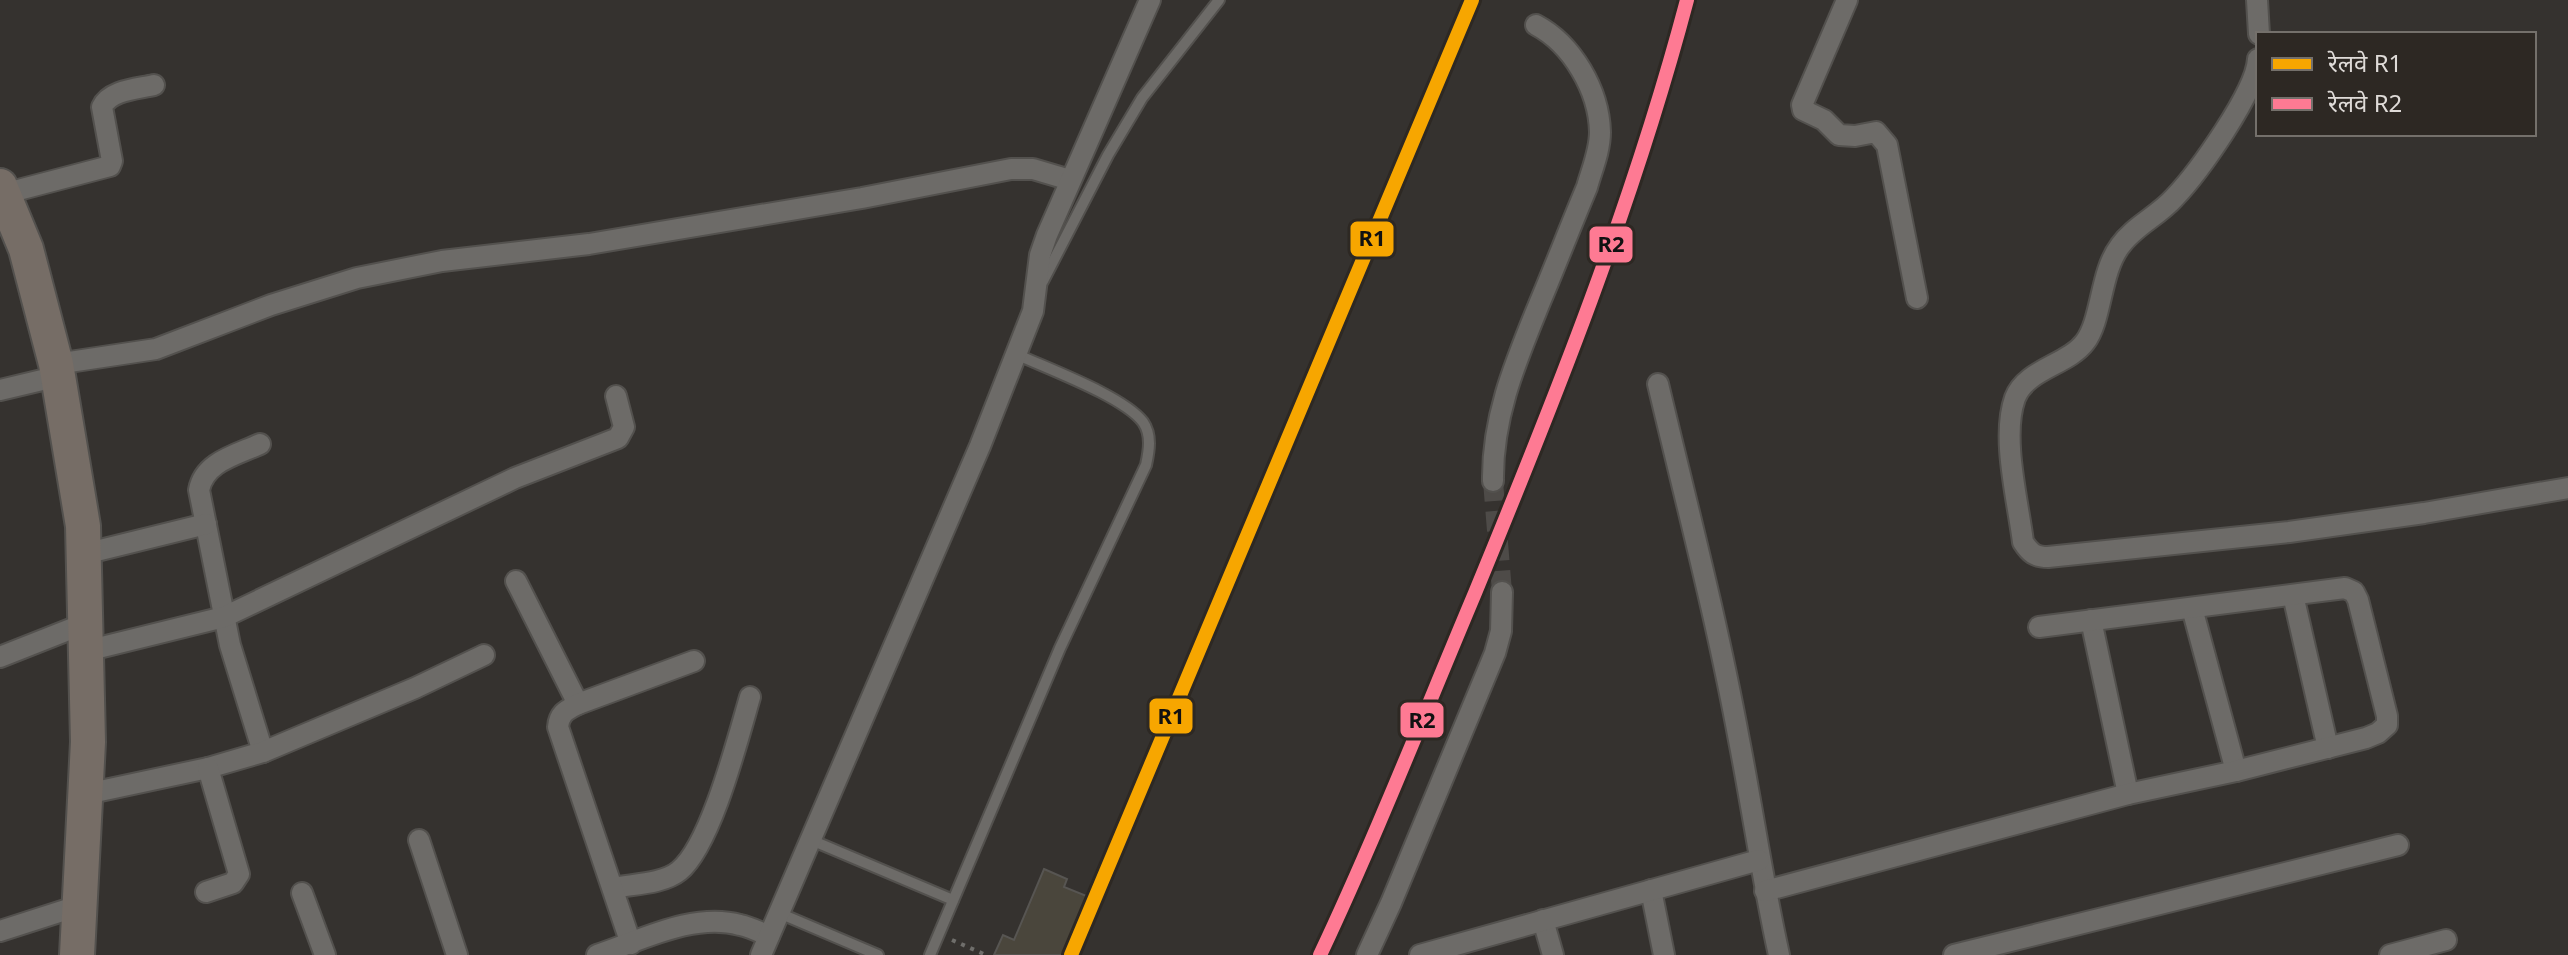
<svg xmlns="http://www.w3.org/2000/svg" width="2568" height="955" viewBox="0 0 2568 955" font-family="'Noto Sans','Noto Sans Devanagari',sans-serif">
	<rect width="100%" height="100%" fill="#35322f"/>
	<polygon fill="#4a463c" stroke="#575552" stroke-width="2" points="1044,869 1067,879 1064,887 1089,897 1065,955 994,955 1003,935 1014,940"/>
	<g fill="none" stroke-linecap="round" stroke-linejoin="round">
		<polyline stroke="#4e4b48" stroke-width="20" stroke-dasharray="20 10" stroke-linecap="butt" points="1493,481 1502,592"/>
		<g stroke="#53514e" stroke-width="14">
			<g id="service">
				<polyline points="1043,281 1108,155 1142,98 1219,0"/>
				<polyline points="811,840 953,900"/>
				<polyline points="779,913 878,955"/>
				<path d="M930,955L1060,648L1146,465C1149,451 1152,435 1143,422C1123,396 1048,369 1016,354"/>
			</g>
		</g>
		<g stroke="#53514e" stroke-width="24">
			<g id="minor">
				<polyline points="1847,0 1802,105 1803,110 1824,120 1839,135 1855,136 1876,132 1887,145 1917,298"/>
				<polyline points="2257,0 2259,34"/>
				<path d="M2258,59C2256,92 2198,173 2174,198C2158,216 2134,226 2120,246C2100,272 2102,320 2085,342C2068,365 2026,369 2015,398C2001,437 2018,501 2023,542C2030,553 2035,557 2048,557L2289,532L2424,513L2568,488"/>
				<path d="M3,194L110,166L112,161L102,107C110,90 137,89 154,85"/>
				<polyline points="56,364 156,349 271,305 357,278 442,261 589,244 862,198 1011,169 1033,169 1070,180"/>
				<path d="M1658,384C1686,502 1717,620 1739,740C1753,812 1763,883 1779,955"/>
				<polyline points="0,390 59,376"/>
				<path d="M260,444C236,455 204,462 199,490L230,645L263,752"/>
				<path d="M1493,481C1492,416 1516,361 1540,302C1556,264 1571,225 1587,187C1592,169 1600,151 1600,132C1599,90 1572,44 1536,25"/>
				<polyline points="84,554 206,524"/>
				<polyline points="516,581 578,704"/>
				<polyline points="2293,595 2328,748"/>
				<polyline points="2192,608 2236,771"/>
				<polyline points="2091,620 2128,794"/>
				<polyline points="86,651 224,617 515,478 618,438 624,427 616,396"/>
				<polyline points="0,657 86,623"/>
				<polyline points="86,794 208,768 263,752 415,688 484,655"/>
				<polyline points="419,840 457,955"/>
				<path d="M613,888C633,884 663,884 679,871C711,845 738,738 750,697"/>
				<polyline points="1651,890 1664,955"/>
				<polyline points="1765,891 2128,794 2236,771 2366,738 2378,733 2387,725 2387,716 2358,600 2354,592 2345,588 2039,627"/>
				<polyline points="206,892 233,883 239,874 208,768"/>
				<polyline points="302,893 325,955"/>
				<polyline points="1543,920 1553,955"/>
				<polyline points="0,931 81,905"/>
				<path d="M631,944L558,727C559,713 567,710 578,704L694,661"/>
				<path d="M597,955C640,941 693,912 740,925C750,927 760,932 769,936"/>
				<polyline points="761,955 980,446 1033,311 1040,255 1047,235 1150,0"/>
				<polyline points="1367,955 1391,903 1495,653 1501,631 1502,592"/>
				<polyline points="1420,955 1759,860"/>
				<polyline points="1954,955 2398,845"/>
				<polyline points="2390,955 2446,940"/>
			</g>
		</g>
		<g stroke="#53514e" stroke-width="38">
			<polyline id="primary" points="0,186 26,249 56,364 83,526 88,742 77,955"/>
		</g>
		<polyline stroke="#6f6e6b" stroke-width="4" stroke-dasharray="4 6" stroke-linecap="butt" points="952,940 986,955"/>
		<use href="#service" stroke="#6d6b68" stroke-width="10"/>
		<use href="#minor" stroke="#6d6b68" stroke-width="20"/>
		<use href="#primary" stroke="#766d66" stroke-width="34"/>
		<g stroke="#2d2823" stroke-width="20">
			<polyline id="rail-1" points="1071,955 1472,0"/>
		</g>
		<g stroke="#2d2823" stroke-width="20">
			<path id="rail-2" d="M1320,955C1376,836 1424,714 1475,593C1555,399 1633,204 1687,0"/>
		</g>
		<use href="#rail-1" stroke="#f7a600" stroke-width="14"/>
		<use href="#rail-2" stroke="#fe7a93" stroke-width="14"/>
	</g>
	<g stroke="#2d2823" stroke-width="3">
		<rect x="1349" y="220" width="46" height="38" rx="8" fill="#f7a600"/>
		<rect x="1588" y="225" width="46" height="39" rx="8" fill="#fe7a93"/>
		<rect x="1148" y="697" width="46" height="38" rx="8" fill="#f7a600"/>
		<rect x="1399" y="701" width="46" height="38" rx="8" fill="#fe7a93"/>
	</g>
	<g font-size="22" text-anchor="middle" font-weight="bold" fill="#111">
		<text x="1372" y="246">R1</text>
		<text x="1611" y="252">R2</text>
		<text x="1171" y="724">R1</text>
		<text x="1422" y="728">R2</text>
	</g>
	<rect x="2256" y="32" width="280" height="104" fill="#2d2823" stroke="#74706b" stroke-width="2"/>
	<rect x="2272" y="58" width="40" height="12" fill="#f7a600" stroke="#74706b" stroke-width="2"/>
	<text x="2328" y="72" font-size="24" fill="#dfdbd8">रेलवे R1</text>
	<rect x="2272" y="98" width="40" height="12" fill="#fe7a93" stroke="#74706b" stroke-width="2"/>
	<text x="2328" y="112" font-size="24" fill="#dfdbd8">रेलवे R2</text>
</svg>
